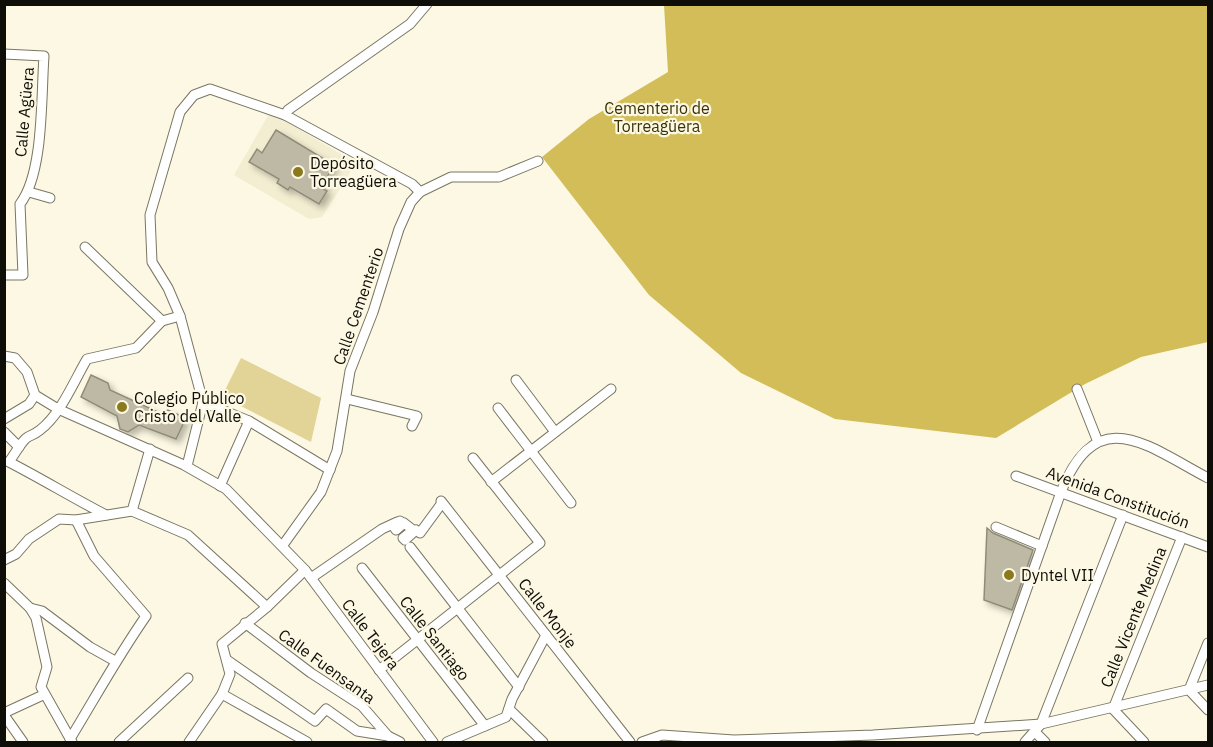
<svg xmlns="http://www.w3.org/2000/svg" width="1213" height="747" viewBox="0 0 1213 747" font-family="'IBM Plex Sans',sans-serif">
	<defs>
		<filter id="shadow"><feDropShadow dx="4" dy="4" stdDeviation="3" flood-color="#0004"/></filter>
	</defs>
	<rect width="100%" height="100%" fill="#fcf8e3"/>
	<polygon fill="#f3edd1" points="270,112 356,163 322,217 309,219 234,175"/>
	<polygon fill="#e1d496" points="241,358 321,398 311,442 231,401 224,392"/>
	<polygon fill="#d2bd58" points="664,5 1208,5 1208,342 1141,357 1085,384 996,438 835,419 741,373 649,295 542,157 589,119 668,72"/>
	<g fill="#bdb9a5" stroke="#908c79" stroke-width="1.5" filter="url(#shadow)">
		<polygon points="276,130 334,165 321,188 327,191 319,204 290,187 288,190 277,183 279,179 249,162 257,149 262,153"/>
		<polygon points="91,375 108,383 110,390 160,413 168,410 186,418 176,439 139,425 128,432 120,429 117,416 81,397"/>
		<polygon points="987,528 993,533 1033,550 1012,610 984,600"/>
	</g>
	<g fill="none" stroke-linecap="round" stroke-linejoin="round">
		<g stroke="#797663" stroke-width="11">
			<g id="street">
				<path d="M4,54L44,56C41,96 44,173 20,204L23,275H4"/>
				<polyline points="285,115 210,89 194,95 180,112 150,215 152,262 168,288 180,316 203,402 249,421 330,470"/>
				<polyline points="29,192 50,198"/>
				<polyline points="420,192 412,184 285,115 288,110 410,24 427,4"/>
				<polyline points="85,247 162,321"/>
				<polyline points="4,356 15,358 27,372 35,395 58,409 184,465 226,489 305,570 433,742"/>
				<polyline points="516,380 555,432"/>
				<polyline points="1077,389 1098,442"/>
				<polyline points="347,399 417,416 412,426"/>
				<polyline points="498,408 571,503"/>
				<polyline points="4,419 29,404 35,395"/>
				<path d="M4,432L19,447L9,462C42,479 73,498 106,515"/>
				<path d="M19,447C29,432 29,439 40,430C61,414 74,381 87,359L136,348L162,321L180,316"/>
				<polyline points="187,466 203,402"/>
				<polyline points="1016,476 1208,547"/>
				<polyline points="491,482 611,389"/>
				<polyline points="220,486 249,421"/>
				<polyline points="441,501 630,742"/>
				<polyline points="132,511 188,535 267,607"/>
				<polyline points="400,521 394,527 396,530 404,523 413,530 403,538 405,540 416,530 420,533 442,503"/>
				<polyline points="996,527 1042,546"/>
				<polyline points="283,545 321,492 337,451 350,371 373,312 399,229 411,202 420,192 451,177 499,177 538,161"/>
				<polyline points="410,547 519,687"/>
				<polyline points="4,560 16,554 29,539 59,519 76,520 132,511 150,449"/>
				<polyline points="362,568 485,726"/>
				<polyline points="311,578 382,529 397,522"/>
				<polyline points="4,583 30,608 42,611 90,647 115,661"/>
				<polyline points="30,608 36,618 47,667 41,687 72,742"/>
				<polyline points="245,623 311,673 362,706 388,736"/>
				<polyline points="1208,643 1189,690 1208,710"/>
				<polyline points="227,660 315,721 326,709 357,731 388,736 400,742"/>
				<polyline points="379,670 540,543 473,458"/>
				<polyline points="222,694 307,742"/>
				<polyline points="509,709 543,742"/>
				<polyline points="4,713 43,695"/>
				<polyline points="4,715 23,742"/>
				<path d="M977,730L1061,492C1097,401 1147,446 1208,478"/>
				<polyline points="1035,732 1045,742"/>
				<path d="M70,739C95,698 118,656 146,616L94,556L76,520"/>
				<polyline points="119,742 188,678"/>
				<polyline points="189,742 222,694 230,674 222,644 267,607 305,570"/>
				<polyline points="447,742 506,717 512,699 546,635"/>
				<polyline points="642,742 662,735 734,740 873,735 1041,724 1208,685"/>
				<polyline points="1025,742 1041,724 1123,515"/>
				<polyline points="1144,742 1113,709 1182,537"/>
			</g>
		</g>
		<use href="#street" stroke="#fff" stroke-width="9"/>
	</g>
	<g fill="#8a791d" stroke="#fcf8e3" stroke-width="2">
		<circle cx="298" cy="172" r="6"/>
		<circle cx="122" cy="407" r="6"/>
		<circle cx="1009" cy="575" r="6"/>
	</g>
	<g text-anchor="middle" stroke-width="4.5" stroke-linejoin="round" paint-order="stroke">
		<g font-size="16" fill="#3a3204" stroke="#fcf8e3">
			<text x="657" y="114">Cementerio de<tspan x="657" dy="18">Torreagüera</tspan></text>
		</g>
		<g font-size="16" fill="#0e0d07" stroke="#fcf8e3">
			<text transform="translate(24 112) rotate(-85)" y="6">Calle Agüera</text>
			<text transform="translate(358 306) rotate(-71)" y="6">Calle Cementerio</text>
			<text transform="translate(1118 497) rotate(20)" y="6">Avenida Constitución</text>
			<text transform="translate(548 613) rotate(52)" y="6">Calle Monje</text>
			<text transform="translate(1133 617) rotate(-68)" y="6">Calle Vicente Medina</text>
			<text transform="translate(371 634) rotate(53)" y="6">Calle Tejera</text>
			<text transform="translate(435 638) rotate(52)" y="6">Calle Santiago</text>
			<text transform="translate(327 666) rotate(36)" y="6">Calle Fuensanta</text>
		</g>
		<g font-size="16" fill="#0e0d07" stroke="#fcf8e3" text-anchor="start">
			<text x="310" y="169">Depósito<tspan x="310" dy="18">Torreagüera</tspan></text>
			<text x="134" y="404">Colegio Público<tspan x="134" dy="18">Cristo del Valle</tspan></text>
			<text x="1021" y="581">Dyntel VII</text>
		</g>
	</g>
	<rect width="1213" height="747" fill="none" stroke="#0e0d07" stroke-width="12"/>
</svg>
